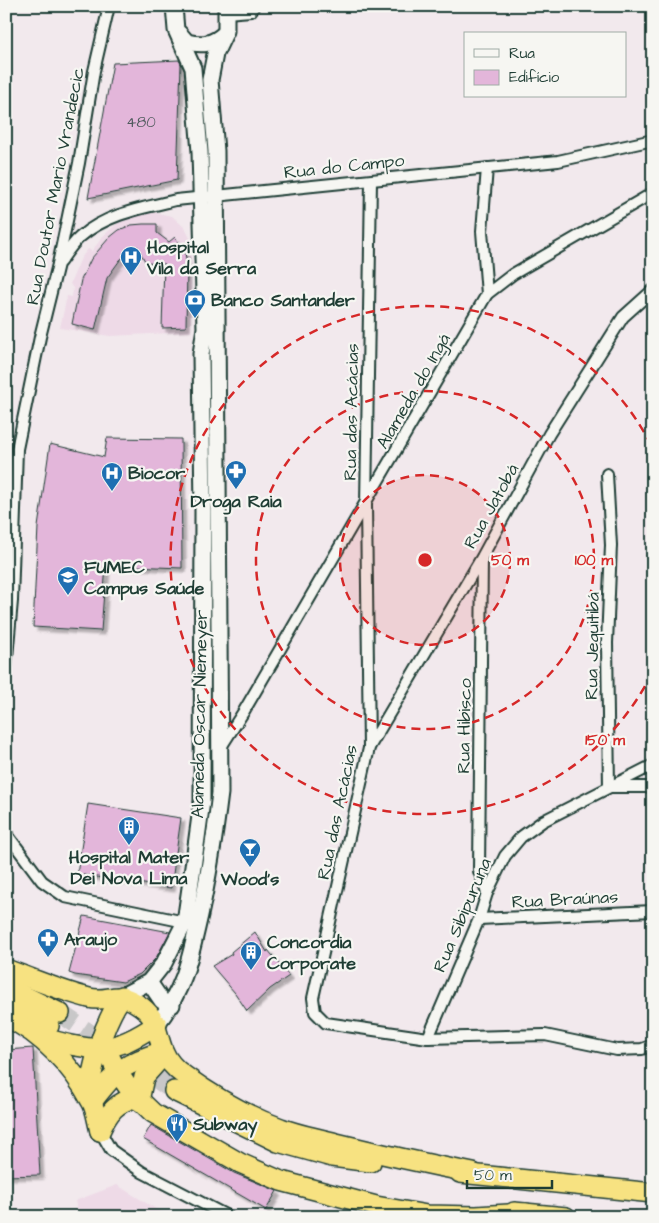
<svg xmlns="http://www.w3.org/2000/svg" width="659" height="1223" viewBox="0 0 659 1223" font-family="'Architects Daughter',sans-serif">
	<defs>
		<filter id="shadow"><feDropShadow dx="4" dy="4" stdDeviation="1" flood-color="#0004"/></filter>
	</defs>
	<rect width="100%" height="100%" fill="#f2e9ed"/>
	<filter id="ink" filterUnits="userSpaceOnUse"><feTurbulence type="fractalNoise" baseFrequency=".02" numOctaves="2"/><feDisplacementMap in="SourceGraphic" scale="10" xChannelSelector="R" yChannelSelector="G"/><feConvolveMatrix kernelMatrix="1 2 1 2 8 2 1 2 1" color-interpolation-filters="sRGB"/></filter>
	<g filter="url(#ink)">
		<g fill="#eedae7">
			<polygon points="152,212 172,216 185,228 191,240 191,332 110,336 60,328 67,296 72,297 73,288 70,284 81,258 88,249 92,251 103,236 118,223 135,215"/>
			<polygon points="117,1185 169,1217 79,1217 75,1201"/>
		</g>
		<g fill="#e3b6da" stroke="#1f3d34" filter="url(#shadow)">
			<polygon points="179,60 181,64 177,180 88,198 113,63"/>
			<polygon points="143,224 157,224 157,233 169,242 175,237 185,252 187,267 186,327 162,328 164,264 146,263 137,246 120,260 107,278 95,330 72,324 81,280 91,259 109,238 119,230 131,225"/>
			<polygon points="107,438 181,439 182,568 106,565 101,631 33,627 38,527 50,444 104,457"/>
			<polygon points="88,804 181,818 171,888 77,874"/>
			<polygon points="84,916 170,932 156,958 140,974 123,982 75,975 69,973"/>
			<polygon points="255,932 267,952 268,950 289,976 270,989 247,1011 235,993 212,966 232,954 231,952"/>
			<polygon points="33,1048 40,1175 6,1176 6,1050"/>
			<polygon points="151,1125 234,1173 277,1191 266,1210 143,1139"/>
		</g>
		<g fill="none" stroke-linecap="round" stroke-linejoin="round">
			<polyline stroke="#c8c7c8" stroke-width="19" stroke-dasharray="19 9" stroke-linecap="butt" points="60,1013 174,1091"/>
			<g stroke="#1f3d34" stroke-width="14">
				<g id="street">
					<polyline points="226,13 251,11 254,6"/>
					<polyline points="487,168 482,231 487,294"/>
					<polyline points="371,181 366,505 369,748 313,998 315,1012 326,1023 428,1038 545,1035 617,1050 642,1049 653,1045"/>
					<path d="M60,262C66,254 72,244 80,237C106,214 143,208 176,200L558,161L653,140"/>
					<polyline points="607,474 611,545 607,643 609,787 653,787"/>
					<polyline points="482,558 479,871 487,893"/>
					<polyline points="6,669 12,601 17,449 40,337 58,264 79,163 94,71 109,6"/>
					<polyline points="370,746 482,557 549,434 623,317 653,290"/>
					<polyline points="221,747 244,711 487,294 513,274 653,193"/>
					<polyline points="6,833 42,881 65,897 185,922"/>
					<polyline points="479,919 653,911"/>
					<polyline points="428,1038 479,919 487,893 505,856 521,837 543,821 653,765"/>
					<polyline points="100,1131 111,1150 142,1172 229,1217"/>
				</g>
			</g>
			<g stroke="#1f3d34" stroke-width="19">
				<g id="secondary">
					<path d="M179,33L187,42C203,46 213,44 225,33"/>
					<polyline points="149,982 162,1001 172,1005"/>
					<polyline points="122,996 149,982 164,963 185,922 195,853 202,801 203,512 201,354 205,328 200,152 193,68 176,30 174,6"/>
					<path d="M157,1024C185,988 190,958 200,915C209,874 215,834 220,793L216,151L210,80L215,54L226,31V6"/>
				</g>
			</g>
			<g stroke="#1f3d34" stroke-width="22">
				<g id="highway">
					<path d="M6,969C33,979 61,991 89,998C108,1003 115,990 136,1003C158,1016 155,1030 163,1050C167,1060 176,1070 185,1076C214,1097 247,1116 281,1128C299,1135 318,1138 336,1143C381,1154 427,1164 473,1173"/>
					<polyline points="6,987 60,1013"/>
					<polyline points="6,1004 49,1026"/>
					<path d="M6,1017C41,1033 73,1067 91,1101C96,1109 97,1121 100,1131"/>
					<path d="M40,1037C93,1051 109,1057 157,1024"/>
					<polyline points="101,1039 117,1071 132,1093 153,1113 240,1163 281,1181 376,1206 427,1215 476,1216 526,1213"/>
					<polyline points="174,1091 278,1142 332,1157 371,1162"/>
					<path d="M88,1095C94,1060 102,1026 122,996"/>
					<polyline points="139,1101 144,1077 160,1059 163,1051"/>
					<path d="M92,1102C118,1068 123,1065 163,1051"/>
					<path d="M100,1131C108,1114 116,1101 136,1098"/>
					<polyline points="460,1173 653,1193"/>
					<polyline points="514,1212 566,1217"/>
				</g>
			</g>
			<use href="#street" stroke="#f6f6f2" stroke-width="10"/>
			<use href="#secondary" stroke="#f6f6f2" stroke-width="15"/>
			<use href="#highway" stroke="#f7e281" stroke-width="19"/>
		</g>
	</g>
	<circle cx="425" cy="560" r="85" fill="#d62828" fill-opacity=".12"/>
	<g fill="none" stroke="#d62828" stroke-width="2.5" stroke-dasharray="9 6">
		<circle cx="425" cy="560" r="85"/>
		<circle cx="425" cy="560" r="169"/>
		<path d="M652 673A254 254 0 1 1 652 447"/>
	</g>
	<defs>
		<g id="hospital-pin" transform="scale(1.125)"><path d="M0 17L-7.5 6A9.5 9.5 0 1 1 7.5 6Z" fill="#1f6fb2" stroke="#f6f6f2"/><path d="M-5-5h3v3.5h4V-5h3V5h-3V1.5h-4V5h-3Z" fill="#fff"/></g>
		<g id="bank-pin" transform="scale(1.125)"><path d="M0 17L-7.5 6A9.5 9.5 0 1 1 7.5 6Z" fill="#1f6fb2" stroke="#f6f6f2"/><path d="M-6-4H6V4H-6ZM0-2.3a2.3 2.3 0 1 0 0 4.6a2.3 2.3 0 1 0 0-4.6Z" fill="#fff"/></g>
		<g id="pharmacy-pin" transform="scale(1.125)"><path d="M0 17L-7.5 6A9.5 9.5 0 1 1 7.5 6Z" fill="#1f6fb2" stroke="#f6f6f2"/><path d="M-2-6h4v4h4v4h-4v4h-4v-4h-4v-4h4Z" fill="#fff"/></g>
		<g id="university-pin" transform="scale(1.125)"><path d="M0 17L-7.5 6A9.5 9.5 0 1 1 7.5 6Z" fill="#1f6fb2" stroke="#f6f6f2"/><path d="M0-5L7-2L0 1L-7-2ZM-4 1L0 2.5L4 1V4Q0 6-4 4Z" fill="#fff"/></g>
		<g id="building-pin" transform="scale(1.125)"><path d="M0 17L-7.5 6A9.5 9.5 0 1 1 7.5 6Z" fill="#1f6fb2" stroke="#f6f6f2"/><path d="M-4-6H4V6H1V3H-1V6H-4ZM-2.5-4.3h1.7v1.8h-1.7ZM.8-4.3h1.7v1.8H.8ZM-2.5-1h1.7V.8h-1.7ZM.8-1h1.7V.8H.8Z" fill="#fff"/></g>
		<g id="bar-pin" transform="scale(1.125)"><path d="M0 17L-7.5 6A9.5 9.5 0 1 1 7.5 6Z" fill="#1f6fb2" stroke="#f6f6f2"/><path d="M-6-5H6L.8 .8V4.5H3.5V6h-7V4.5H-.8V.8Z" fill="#fff"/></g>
		<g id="restaurant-pin" transform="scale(1.125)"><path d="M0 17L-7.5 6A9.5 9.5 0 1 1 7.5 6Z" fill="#1f6fb2" stroke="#f6f6f2"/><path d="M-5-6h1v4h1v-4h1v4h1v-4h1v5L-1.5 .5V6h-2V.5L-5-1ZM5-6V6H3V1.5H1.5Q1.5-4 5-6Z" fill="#fff"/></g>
	</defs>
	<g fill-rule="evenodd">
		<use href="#hospital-pin" x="131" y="257"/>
		<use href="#bank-pin" x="195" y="300"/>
		<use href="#pharmacy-pin" x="236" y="471"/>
		<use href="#hospital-pin" x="112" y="473"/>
		<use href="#university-pin" x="68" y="577"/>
		<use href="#building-pin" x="129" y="827"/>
		<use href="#bar-pin" x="250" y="849"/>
		<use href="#pharmacy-pin" x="48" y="939"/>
		<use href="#building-pin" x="251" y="952"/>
		<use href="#restaurant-pin" x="177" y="1124"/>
	</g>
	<g text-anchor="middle" stroke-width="4.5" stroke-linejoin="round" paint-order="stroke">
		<g font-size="15" fill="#505b5e">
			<text x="141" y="127">480</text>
		</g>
		<g font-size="18" fill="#1f3d34" stroke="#f6f6f2">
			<text transform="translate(344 166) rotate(-6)" y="6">Rua do Campo</text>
			<text transform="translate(55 186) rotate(-79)" y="6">Rua Doutor Mario Vrandecic</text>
			<text transform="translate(413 391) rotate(-60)" y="6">Alameda do Ingá</text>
			<text transform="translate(351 412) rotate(-89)" y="6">Rua das Acácias</text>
			<text transform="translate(491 506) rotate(-61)" y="6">Rua Jatobá</text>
			<text transform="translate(592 646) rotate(-89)" y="6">Rua Jequitibá</text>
			<text transform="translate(199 714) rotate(-89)" y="6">Alameda Oscar Niemeyer</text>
			<text transform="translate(464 726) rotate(-89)" y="6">Rua Hibisco</text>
			<text transform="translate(337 812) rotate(-78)" y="6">Rua das Acácias</text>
			<text transform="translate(565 899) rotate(-3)" y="6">Rua Braúnas</text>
			<text transform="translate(462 915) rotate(-67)" y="6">Rua Sibipuruna</text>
		</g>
		<g font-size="18" font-weight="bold" fill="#1f3d34" stroke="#f6f6f2" text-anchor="start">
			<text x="147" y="253">Hospital<tspan x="147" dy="21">Vila da Serra</tspan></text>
			<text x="211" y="306">Banco Santander</text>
			<text x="128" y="479">Biocor</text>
			<text x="236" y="507" text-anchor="middle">Droga Raia</text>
			<text x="84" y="573">FUMEC<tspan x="84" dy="21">Campus Saúde</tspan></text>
			<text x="129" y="863" text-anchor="middle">Hospital Mater<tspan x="129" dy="21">Dei Nova Lima</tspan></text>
			<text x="250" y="885" text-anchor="middle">Wood's</text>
			<text x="64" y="945">Araujo</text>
			<text x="267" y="948">Concordia<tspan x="267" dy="21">Corporate</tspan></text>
			<text x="193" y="1130">Subway</text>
		</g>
	</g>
	<circle cx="425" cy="560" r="8" fill="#d62828" stroke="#f6f6f2" stroke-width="2.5"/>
	<g font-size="15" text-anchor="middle" font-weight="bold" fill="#d62828" stroke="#f6f6f2" stroke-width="4.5" stroke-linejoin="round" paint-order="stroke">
		<text x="510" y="565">50 m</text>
		<text x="594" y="565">100 m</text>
		<text x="605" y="745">150 m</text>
	</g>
	<rect width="659" height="1223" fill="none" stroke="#f6f6f2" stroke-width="25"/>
	<rect x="12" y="12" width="634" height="1198" fill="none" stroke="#1f3d34" stroke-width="2" filter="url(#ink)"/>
	<rect x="464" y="32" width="162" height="65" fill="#f6f6f2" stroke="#a0aca6"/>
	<rect x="474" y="49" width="25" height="8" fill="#f6f6f2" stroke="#a0aca6"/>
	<text x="509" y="58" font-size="15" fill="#1f3d34">Rua</text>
	<rect x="474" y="70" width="25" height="15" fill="#e3b6da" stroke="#a0aca6"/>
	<text x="509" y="82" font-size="15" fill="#1f3d34">Edifício</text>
	<path d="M467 1180v8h85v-8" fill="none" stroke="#1f3d34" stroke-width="2.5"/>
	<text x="474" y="1180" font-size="15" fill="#1f3d34" stroke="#f6f6f2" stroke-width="4" paint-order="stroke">50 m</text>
</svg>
